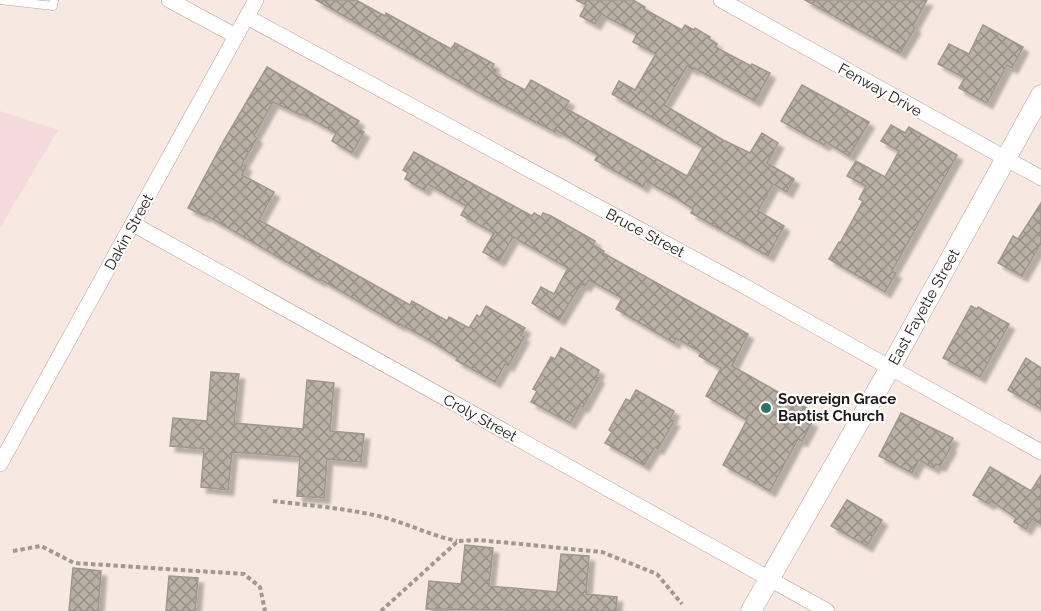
<svg xmlns="http://www.w3.org/2000/svg" width="1041" height="611" viewBox="0 0 1041 611" font-family="Raleway,sans-serif">
	<defs>
		<pattern id="building-cross-hatch" width="8" height="8" patternUnits="userSpaceOnUse" patternTransform="scale(1.5)"><rect width="8" height="8" fill="#b9b1a5"/><path d="M0 0l8 8M0 8l8-8" fill="none" stroke="#968f85"/></pattern>
		<filter id="shadow"><feDropShadow dx="5.5" dy="5.5" stdDeviation="1.5" flood-color="#0004"/></filter>
	</defs>
	<rect width="100%" height="100%" fill="#f7e9e1"/>
	<polygon fill="#f5dadd" points="0,111 58,130 0,228"/>
	<g fill="url(#building-cross-hatch)" stroke="#9f978b" stroke-width="1.5" filter="url(#shadow)">
		<polygon points="316,0 356,0 385,16 386,13 451,49 455,43 494,64 492,68 496,70 494,74 525,90 531,80 569,101 565,108 687,176 703,147 612,94 619,81 635,90 656,54 633,42 637,33 601,14 595,24 580,16 586,5 576,0 633,0 645,7 644,9 682,30 685,25 694,30 695,28 710,37 709,39 717,44 715,47 751,66 752,64 770,73 755,101 694,68 693,70 687,66 664,105 723,140 750,153 762,133 778,143 767,163 794,179 787,192 773,184 758,211 784,226 768,256 691,213 693,209 673,196 646,181 643,187 595,160 598,155 556,130 555,132 481,94"/>
		<polygon points="805,0 927,0 913,26 915,28 900,53"/>
		<polygon points="983,25 1023,47 1012,68 1007,65 987,103 959,88 965,78 938,64 949,44 969,54"/>
		<polygon points="267,67 359,121 355,127 364,132 352,153 332,141 336,133 302,114 301,115 273,102 254,136 257,138 242,164 246,166 242,175 274,192 259,220 410,305 412,301 447,321 449,317 469,328 477,315 480,317 486,306 525,328 521,335 524,337 508,366 505,364 495,382 456,360 458,358 426,338 400,324 399,325 320,279 320,281 304,272 204,214 204,216 188,208 223,142"/>
		<polygon points="802,85 869,122 849,156 826,142 824,145 781,121"/>
		<polygon points="891,125 905,133 909,127 957,155 892,271 896,273 885,292 829,259 839,242 840,243 863,201 859,199 866,186 847,176 856,161 885,177 899,151 881,141"/>
		<polygon points="414,152 532,216 534,213 541,217 543,213 551,216 595,241 593,245 604,251 603,253 748,334 732,366 810,410 805,418 812,422 802,441 798,439 770,491 723,465 747,420 706,396 721,368 699,356 701,352 676,338 674,343 616,309 622,298 589,280 585,286 581,284 559,320 532,303 541,287 554,294 568,268 513,237 499,261 483,252 494,233 461,215 466,206 428,184 424,190 405,179 408,173 403,170"/>
		<polygon points="1041,203 1041,243 1022,276 998,263 1013,236 1018,239"/>
		<polygon points="971,306 977,309 978,307 1009,324 980,377 943,358"/>
		<polygon points="561,348 599,370 596,377 599,378 583,407 580,406 570,423 531,402 537,391 533,389 551,357 555,359"/>
		<polygon points="1026,358 1041,368 1041,409 1008,390"/>
		<polygon points="211,372 239,374 234,423 303,429 307,380 334,383 330,431 364,434 361,462 327,459 324,498 297,496 300,457 232,452 228,490 201,487 204,449 170,446 173,418 207,421"/>
		<polygon points="636,390 674,411 670,419 674,421 658,449 655,447 644,465 605,443 612,432 609,430 626,399 630,401"/>
		<polygon points="901,413 953,438 949,446 951,447 940,466 936,464 934,468 919,460 912,473 879,456"/>
		<polygon points="990,467 1031,491 1041,475 1041,524 1032,519 1026,529 1014,522 1016,518 991,501 989,504 973,495"/>
		<polygon points="847,500 882,520 867,546 831,526"/>
		<polygon points="465,545 493,548 489,586 557,592 561,554 589,556 586,594 617,597 616,611 426,609 429,581 461,584"/>
		<polygon points="73,568 101,571 98,611 69,611"/>
		<polygon points="169,576 198,578 195,611 166,611"/>
	</g>
	<g fill="none" stroke-linecap="round" stroke-linejoin="round">
		<g stroke="#b2a49d" stroke-width="9">
			<polyline id="service" points="0,0 53,6 54,0"/>
		</g>
		<g stroke="#b2a49d" stroke-width="16">
			<g id="minor">
				<polyline points="169,0 236,36"/>
				<polyline points="721,0 1041,178"/>
				<polyline points="247,17 735,281 1041,452"/>
				<polyline points="133,224 827,611"/>
				<polyline points="0,464 256,0"/>
			</g>
		</g>
		<g stroke="#b2a49d" stroke-width="21">
			<polyline id="tertiary" points="751,611 890,368 1041,95"/>
		</g>
		<g stroke="#a29792" stroke-width="4" stroke-dasharray="4.5 3" stroke-linecap="butt">
			<path d="M273,501C306,505 341,508 374,515C403,521 428,535 457,541"/>
			<polyline points="13,551 41,546 74,563 244,574 260,587 265,611"/>
			<polyline points="381,611 458,541 479,540 602,552 657,574 682,604"/>
		</g>
		<use href="#service" stroke="#fff" stroke-width="8"/>
		<use href="#minor" stroke="#fff" stroke-width="15"/>
		<use href="#tertiary" stroke="#fff" stroke-width="20"/>
	</g>
	<circle fill="#2f7263" stroke="#fff" stroke-width="2" cx="766" cy="408" r="6"/>
	<g text-anchor="middle" stroke-width="4.5" stroke-linejoin="round" paint-order="stroke">
		<g font-size="15" fill="#1e1917" stroke="#fff">
			<text transform="translate(880 90) rotate(29)" y="5">Fenway Drive</text>
			<text transform="translate(129 232) rotate(-61)" y="5">Dakin Street</text>
			<text transform="translate(645 233) rotate(28)" y="5">Bruce Street</text>
			<text transform="translate(924 307) rotate(-61)" y="5">East Fayette Street</text>
			<text transform="translate(480 418) rotate(29)" y="5">Croly Street</text>
		</g>
		<g font-size="15" font-weight="bold" fill="#1e1917" stroke="#fff" text-anchor="start">
			<text x="778" y="404">Sovereign Grace<tspan x="778" dy="17">Baptist Church</tspan></text>
		</g>
	</g>
</svg>
